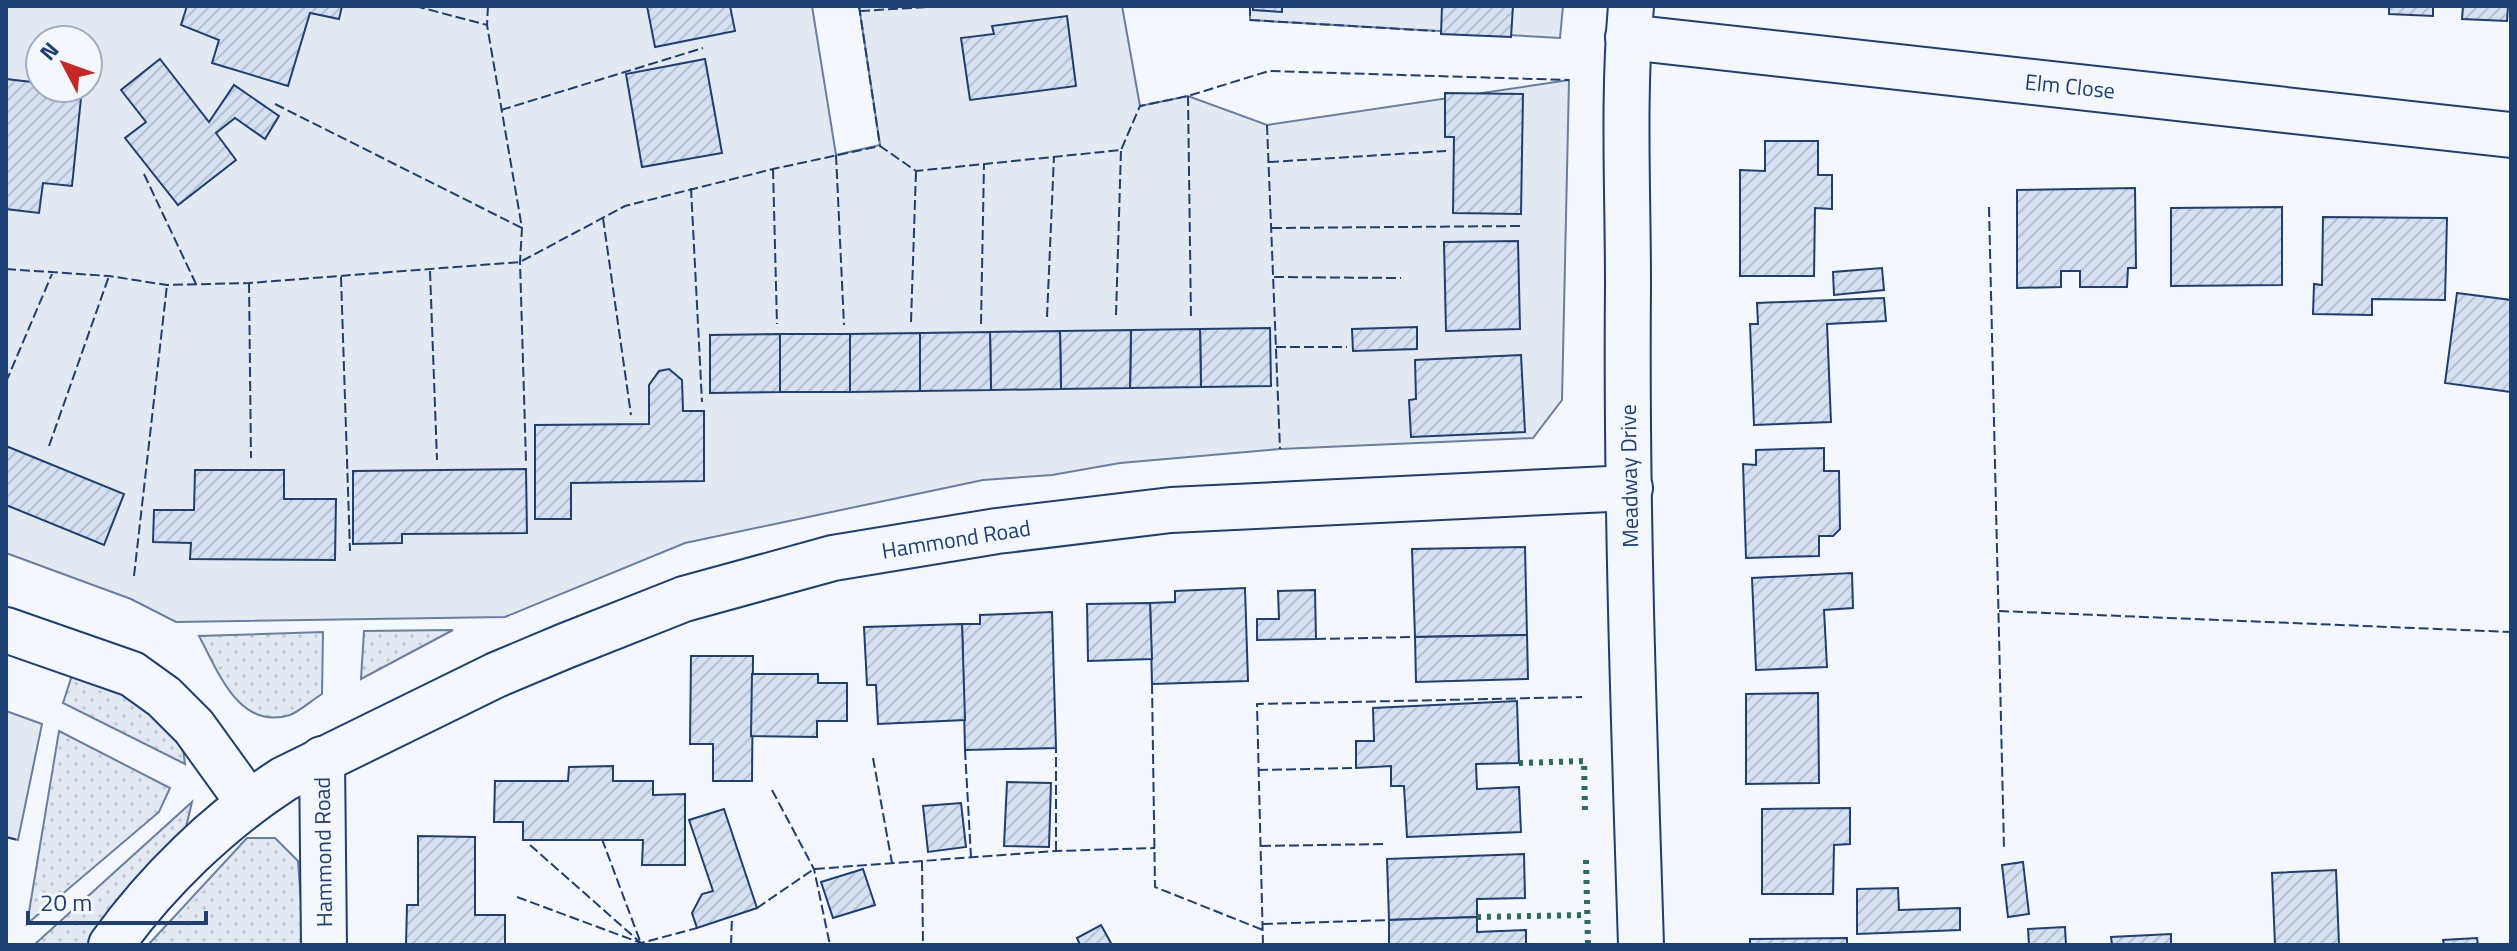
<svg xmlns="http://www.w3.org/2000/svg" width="2517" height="951" viewBox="0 0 2517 951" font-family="'Titillium Web',sans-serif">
	<defs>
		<pattern id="grass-dots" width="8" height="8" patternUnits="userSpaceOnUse" patternTransform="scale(2)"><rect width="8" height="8" fill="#e3e9f0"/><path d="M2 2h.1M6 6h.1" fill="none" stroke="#c2c9d1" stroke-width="1.8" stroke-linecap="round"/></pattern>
		<pattern id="building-hatch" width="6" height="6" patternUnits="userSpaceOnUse" patternTransform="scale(2)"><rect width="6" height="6" fill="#d5e0f0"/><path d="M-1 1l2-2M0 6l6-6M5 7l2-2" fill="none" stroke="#b6c1d1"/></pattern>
	</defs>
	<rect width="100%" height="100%" fill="#f4f7fb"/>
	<g fill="url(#grass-dots)" stroke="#687fa3" stroke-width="2">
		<polygon points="453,630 361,679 364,631"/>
		<path d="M323,632L322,694C312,700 300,711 290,715C239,731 218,671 199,636Z"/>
		<polygon points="75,666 144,703 182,741 185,764 63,703"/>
		<polygon points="59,731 170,788 159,812 27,924"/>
		<polygon points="192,802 186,827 90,945 34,945"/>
		<polygon points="247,838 275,838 298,861 304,945 148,945"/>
	</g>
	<g fill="#e3e9f0" stroke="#687fa3" stroke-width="2" fill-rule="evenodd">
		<path d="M6,6H812L836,155L880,145L859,6H1122L1140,106L1188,96L1267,125L1569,80L1562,400L1533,438L1280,449L1120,463L1052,475L983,480L685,543L505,617L176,622L131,599L6,553ZM40,40H88V88H40Z"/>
		<polygon points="1250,6 1563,6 1560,38 1250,20"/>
		<polygon points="6,711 42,724 18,840 6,837"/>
	</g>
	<g fill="url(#building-hatch)" stroke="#1d3f73" stroke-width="2">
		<polygon points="187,6 342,6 339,19 310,13 288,86 212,63 219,40 181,25"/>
		<polygon points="647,6 730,6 735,31 655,47"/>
		<polygon points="1253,6 1282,6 1282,12 1253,10"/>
		<polygon points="1442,6 1513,6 1511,37 1441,34"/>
		<polygon points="2389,6 2433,6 2433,16 2389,14"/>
		<polygon points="2463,6 2508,6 2507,21 2462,19"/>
		<polygon points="1067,16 1076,86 970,100 961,38 994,34 992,26"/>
		<polygon points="160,59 209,122 234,85 279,116 265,139 235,118 216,133 236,160 178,205 125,138 146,122 121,90"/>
		<polygon points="705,59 722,153 642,167 626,74"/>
		<polygon points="6,79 40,83 40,88 82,88 72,186 43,183 39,213 6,209"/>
		<polygon points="1445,93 1523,94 1521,214 1453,213 1454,137 1445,137"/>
		<polygon points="1765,141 1818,141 1818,175 1832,175 1832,209 1815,208 1814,276 1740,276 1740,170 1765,171"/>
		<polygon points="2135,188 2136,268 2128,268 2127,287 2080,287 2080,271 2061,271 2061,287 2017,288 2017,190"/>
		<polygon points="2282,207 2282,285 2171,286 2171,208"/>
		<polygon points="2323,217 2447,218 2445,300 2372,299 2372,315 2313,314 2314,284 2322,285"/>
		<polygon points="1518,241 1520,329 1446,331 1444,242"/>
		<polygon points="1882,268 1884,290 1834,295 1833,272"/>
		<polygon points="2457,293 2511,300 2511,392 2445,383"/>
		<polygon points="1884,298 1886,321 1827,324 1831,422 1754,425 1750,324 1758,324 1757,303"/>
		<polygon points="1417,327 1417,349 1353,351 1352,329"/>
		<polygon points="1270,328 1271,386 1201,387 1200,329"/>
		<polygon points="1200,329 1201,387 1130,388 1131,330"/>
		<polygon points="1131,330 1130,388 1061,389 1060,331"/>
		<polygon points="1060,331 1061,389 991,390 990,332"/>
		<polygon points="990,332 991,390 920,391 920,333"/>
		<polygon points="920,333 920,391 850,392 850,334"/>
		<rect x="780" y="334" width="70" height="58"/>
		<polygon points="780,334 780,392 710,393 710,335"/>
		<polygon points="1521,355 1525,432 1411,437 1409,400 1416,399 1415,360"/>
		<polygon points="669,369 682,380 683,411 704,411 704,481 571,483 571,519 535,519 535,425 649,424 649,385 659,371"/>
		<polygon points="6,446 124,494 104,545 6,505"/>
		<polygon points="1824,448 1824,471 1839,471 1840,529 1833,536 1819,536 1819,556 1746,558 1743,464 1756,465 1756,450"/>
		<polygon points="526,469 527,533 402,534 402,543 353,544 353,471"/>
		<polygon points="195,470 284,470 284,499 336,499 335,560 190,559 191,543 153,542 154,510 194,510"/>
		<polygon points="1525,547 1527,635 1415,637 1412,549"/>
		<polygon points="1852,573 1853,608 1824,610 1827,667 1756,670 1752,578"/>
		<polygon points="1245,588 1248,681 1152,684 1150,603 1175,602 1175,591"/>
		<polygon points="1315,590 1316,639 1257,640 1257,619 1279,619 1278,591"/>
		<polygon points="1150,603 1152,659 1088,661 1087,604"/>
		<polygon points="1052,612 1056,748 965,750 962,624 980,624 980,615"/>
		<polygon points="962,624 965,720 878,724 876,685 867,685 864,627"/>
		<polygon points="1527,635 1528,679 1416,682 1415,637"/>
		<polygon points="691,656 753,656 752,781 713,781 713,744 690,744"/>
		<polygon points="752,674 818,674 818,683 847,683 847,721 817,721 817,737 751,736"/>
		<polygon points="1818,693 1819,783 1746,784 1746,694"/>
		<polygon points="1517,701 1519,763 1476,764 1477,789 1519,787 1521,832 1407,837 1404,786 1391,786 1391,766 1356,768 1356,741 1374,741 1373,708"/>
		<polygon points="613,766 613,781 653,781 653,795 685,794 685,865 642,865 643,840 523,840 523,822 494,822 495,781 568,781 569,767"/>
		<polygon points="1007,782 1051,783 1049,847 1004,846"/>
		<polygon points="961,803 966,847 928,852 923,806"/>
		<polygon points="1850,808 1850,844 1834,845 1833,894 1762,894 1762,809"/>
		<polygon points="724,809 757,908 697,928 692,913 702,894 713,891 689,820"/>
		<polygon points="418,836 475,837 475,915 505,915 505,945 406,945 407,905 418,905"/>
		<polygon points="1524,854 1525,898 1477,899 1477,917 1389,920 1387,859"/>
		<polygon points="2023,862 2029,914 2008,917 2002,865"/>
		<polygon points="863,869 875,905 833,918 821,882"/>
		<polygon points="2336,870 2339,945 2275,945 2272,873"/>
		<polygon points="1898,888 1899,910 1960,908 1960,930 1857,934 1857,889"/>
		<polygon points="1477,917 1477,932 1526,930 1526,945 1389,945 1389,920"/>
		<polygon points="1101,925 1112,945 1080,945 1077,938"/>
		<polygon points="2065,927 2066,945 2029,945 2028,929"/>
		<polygon points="2171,934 2171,945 2112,945 2111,937"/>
		<polygon points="1847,938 1847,945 1750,945 1750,939"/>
		<polygon points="2477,938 2478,945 2444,945 2443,940"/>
	</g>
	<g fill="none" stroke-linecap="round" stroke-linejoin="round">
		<g stroke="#1d3f73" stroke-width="48">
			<g id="minor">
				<path d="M1631,6C1623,98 1628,192 1628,285C1626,505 1634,725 1641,945"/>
				<polyline points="1628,37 2511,135"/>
				<polyline points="6,630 132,674 164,697 194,727 248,802"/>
				<polyline points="322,759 324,945"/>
				<path d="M111,945C157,881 219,821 284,779L496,675L565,646L684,599L833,558L997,531L1171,510L1630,488"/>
			</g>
		</g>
		<use href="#minor" stroke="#f4f7fb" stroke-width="44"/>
		<g stroke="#2c6c60" stroke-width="6" stroke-dasharray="4 6" stroke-linecap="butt">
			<polyline points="1519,763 1584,761 1585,811"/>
			<polyline points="1586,860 1588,945"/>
			<polyline points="1477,917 1587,915"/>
		</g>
		<g stroke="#1d3f73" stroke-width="2" stroke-dasharray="10 4" stroke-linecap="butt">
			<polyline points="415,6 487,25"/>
			<polyline points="488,6 487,25 522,228 520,262 526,462"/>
			<polyline points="859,6 880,146"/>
			<polyline points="1250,6 1250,20 1435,31"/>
			<polyline points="860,11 944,6"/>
			<polyline points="1188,96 1191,319"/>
			<polyline points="275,104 522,228"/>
			<polyline points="501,110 703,48"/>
			<polyline points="1267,125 1280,449"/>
			<polyline points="836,155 844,325"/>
			<polyline points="1269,162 1446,151"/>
			<polyline points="773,169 777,324"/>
			<polyline points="144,174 196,284"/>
			<polyline points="691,188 702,402"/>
			<polyline points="1989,207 2004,849"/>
			<polyline points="603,218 631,415"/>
			<polyline points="1272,228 1523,226"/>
			<polyline points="6,269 109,276 167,285 249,283 520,262 625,206 773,169 880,146 916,171 1121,150 1140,106 1188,96 1269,71 1569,80"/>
			<polyline points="430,271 437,460"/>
			<polyline points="341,277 350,551"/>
			<polyline points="1274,277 1401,278"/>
			<polyline points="249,283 251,458"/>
			<polyline points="1116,315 1121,150"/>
			<polyline points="1047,317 1054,156"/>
			<polyline points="911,322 916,171"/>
			<polyline points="981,324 984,164"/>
			<polyline points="1276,347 1347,347"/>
			<polyline points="6,382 52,274"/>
			<polyline points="49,446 109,276"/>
			<polyline points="134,576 167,285"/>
			<polyline points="1999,611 2511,632"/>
			<polyline points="1316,639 1415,637"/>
			<polyline points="1152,684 1155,887 1263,930"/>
			<polyline points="965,750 971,857"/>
			<polyline points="873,758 892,863"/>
			<polyline points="1258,770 1356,768"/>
			<polyline points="772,790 814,869 830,945"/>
			<polyline points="6,837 18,840"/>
			<polyline points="602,839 640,941"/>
			<polyline points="530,845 641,943 627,945"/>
			<polyline points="1261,846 1383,844"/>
			<polyline points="1056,851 1056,748"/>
			<polyline points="922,861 923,945"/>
			<polyline points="517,897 641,943 697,928"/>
			<polyline points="757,908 814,869 1056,851 1155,848"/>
			<polyline points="1263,924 1389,920"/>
			<polyline points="731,945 732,917"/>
			<polyline points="1263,945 1257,704 1582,697"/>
		</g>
	</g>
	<g text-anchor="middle" stroke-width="6" stroke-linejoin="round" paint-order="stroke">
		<g font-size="22" fill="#1d3f73" stroke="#f4f7fb">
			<text transform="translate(2070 86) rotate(6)" y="8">Elm Close</text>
			<text transform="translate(1629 476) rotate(-91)" y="8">Meadway Drive</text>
			<text transform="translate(956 539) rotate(-9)" y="8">Hammond Road</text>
			<text transform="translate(323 852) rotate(-91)" y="8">Hammond Road</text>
		</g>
	</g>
	<rect width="2517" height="951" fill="none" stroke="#1d3f73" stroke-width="16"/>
	<g transform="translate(64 64) rotate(311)"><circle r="38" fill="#f4f7fb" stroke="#9eadc5" stroke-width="2"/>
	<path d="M0-6L14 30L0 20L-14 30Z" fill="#c62828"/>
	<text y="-12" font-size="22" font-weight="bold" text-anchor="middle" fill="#1d3f73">N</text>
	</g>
	<path d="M28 911v12h178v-12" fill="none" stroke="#1d3f73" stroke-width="4"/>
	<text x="40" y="911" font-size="24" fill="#1d3f73" stroke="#f4f7fb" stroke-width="6" paint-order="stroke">20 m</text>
</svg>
